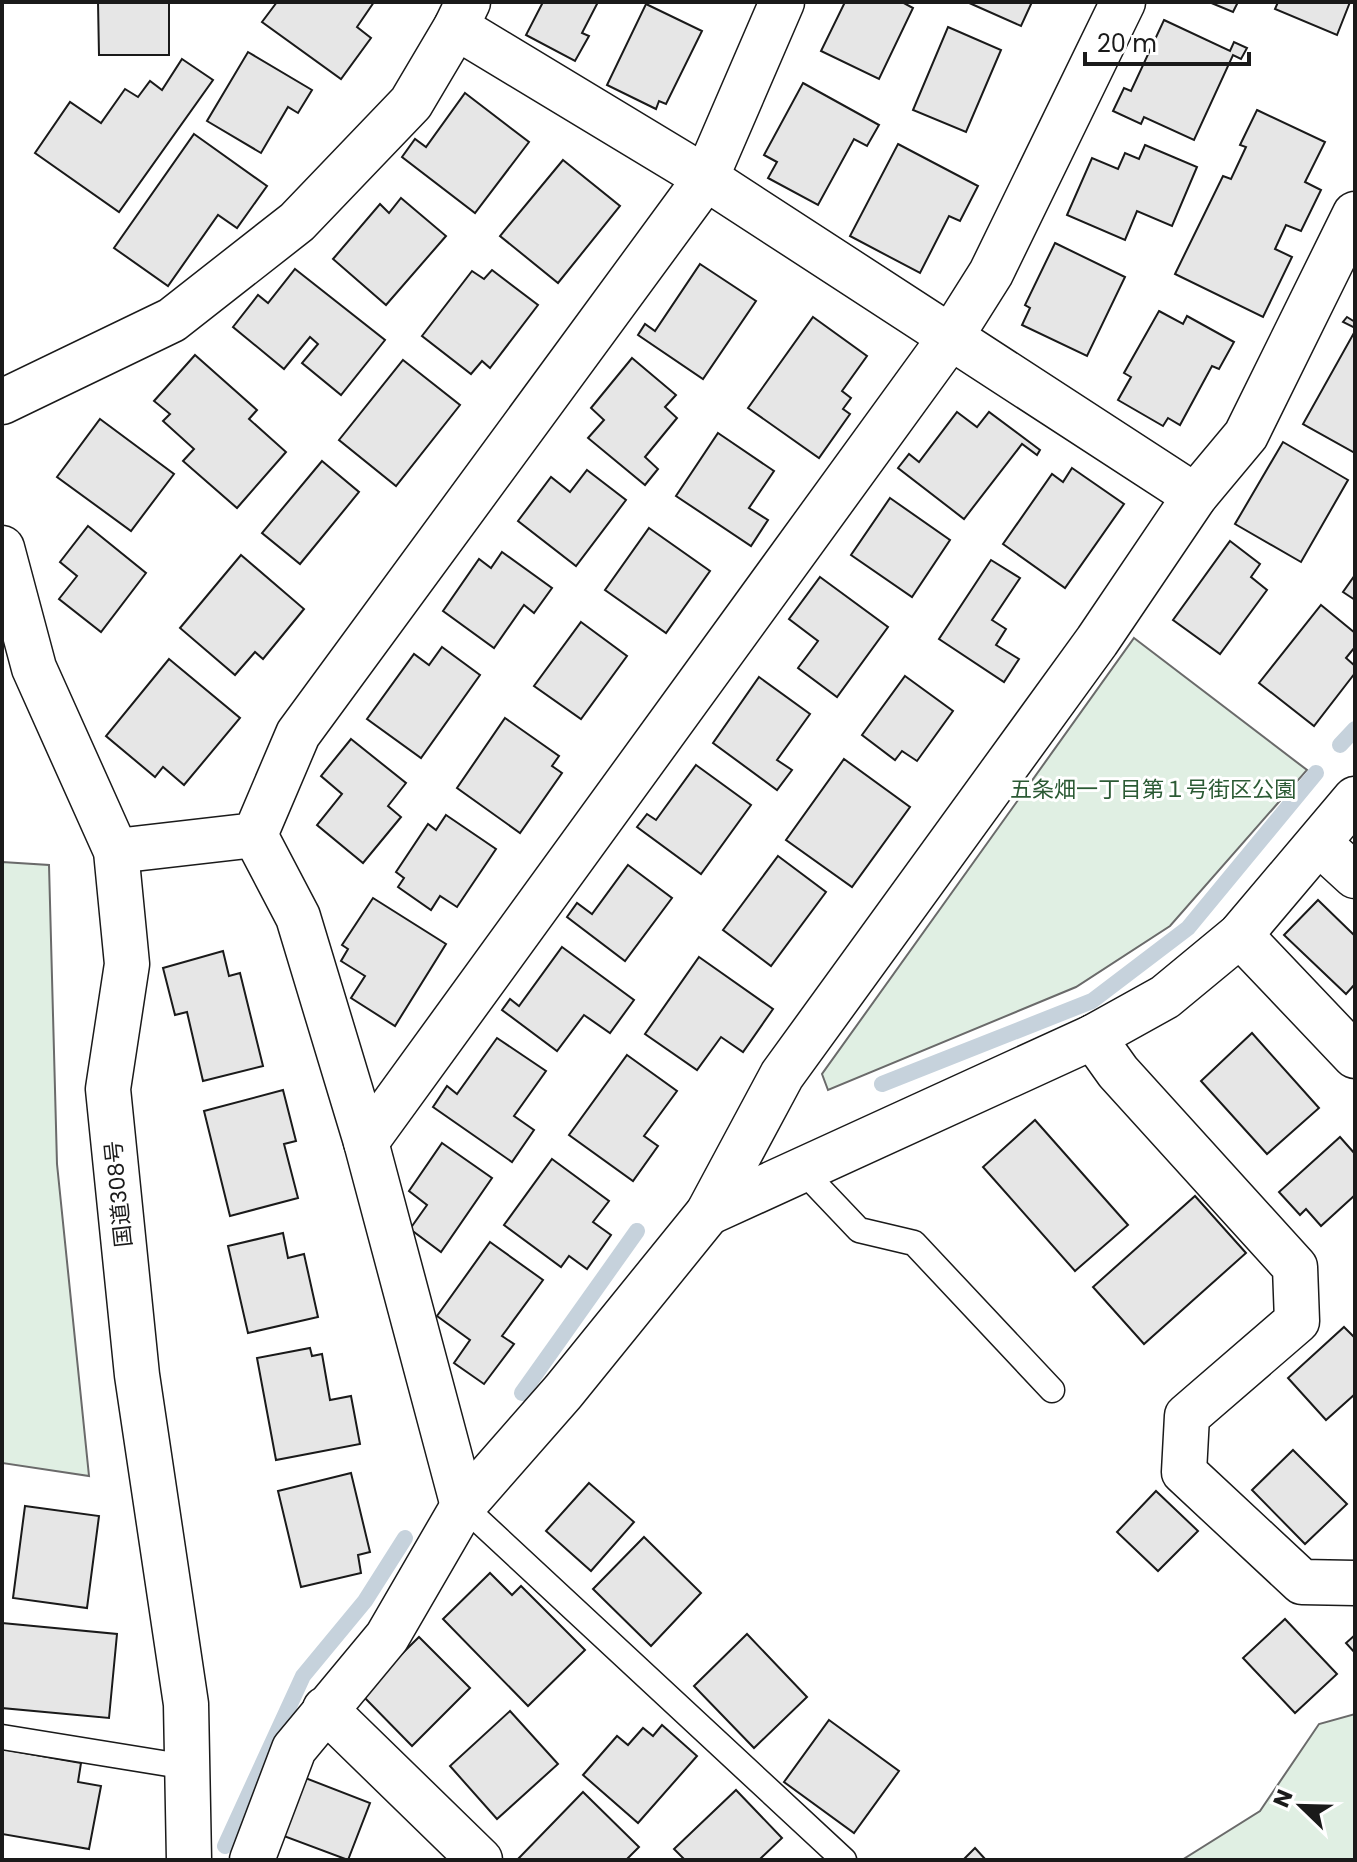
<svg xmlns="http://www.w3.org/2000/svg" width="1357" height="1862" viewBox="0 0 1357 1862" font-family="Poppins,'Noto Sans JP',sans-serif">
	<rect width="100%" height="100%" fill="#fff"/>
	<g fill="#e0efe3" stroke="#6a6a6a" stroke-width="2">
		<polygon points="1134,638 1307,770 1170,926 1076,987 828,1090 822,1074"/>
		<polygon points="2,862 49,865 57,1164 89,1476 2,1463"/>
		<polygon points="1355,1714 1355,1860 1182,1860 1260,1811 1319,1724"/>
	</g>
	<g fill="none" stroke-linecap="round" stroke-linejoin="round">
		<g stroke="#c6d2dc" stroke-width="16">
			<polyline points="1340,745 1355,729"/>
			<polyline points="882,1084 1092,1001 1188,928 1316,773"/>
			<polyline points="522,1393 637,1231"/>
			<polyline points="225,1846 303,1676 365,1601 405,1538"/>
		</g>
	</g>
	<g fill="#e6e6e6" stroke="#1a1a1a" stroke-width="2">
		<polygon points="98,2 169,2 169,55 99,55"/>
		<polygon points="277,2 374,2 357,27 371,38 341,79 262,22"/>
		<polygon points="543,2 598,2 582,33 589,36 575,61 526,35"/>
		<polygon points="845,2 902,2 913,8 879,79 821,51"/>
		<polygon points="967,2 1032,2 1021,26"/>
		<polygon points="1209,2 1238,2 1233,12"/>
		<polygon points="1278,2 1350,2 1337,35 1275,9"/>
		<polygon points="646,4 702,31 666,104 659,101 656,109 607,85"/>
		<polygon points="1164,20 1230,51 1234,42 1247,48 1241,59 1233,55 1194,140 1144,117 1141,124 1113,111 1124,88 1131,91"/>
		<polygon points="948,27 1001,50 966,132 913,110"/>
		<polygon points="248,52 312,90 298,113 288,107 261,153 207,121"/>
		<polygon points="182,59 213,80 119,212 35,153 70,102 101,123 125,89 138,97 150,81 162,90"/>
		<polygon points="803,83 879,125 867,146 854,139 818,205 768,178 777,162 764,155"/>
		<polygon points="465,93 529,142 475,213 402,157 415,139 426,147"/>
		<polygon points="1257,110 1325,142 1305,182 1321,190 1301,231 1286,225 1275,249 1292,257 1263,317 1175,274 1223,176 1231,179 1246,147 1240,145"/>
		<polygon points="194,134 267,186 237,228 218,215 168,286 114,248"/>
		<polygon points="898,144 978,186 960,221 949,216 920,273 850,236"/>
		<polygon points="1145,145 1197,167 1172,226 1137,211 1125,240 1067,215 1092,158 1118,169 1125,153 1139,159"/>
		<polygon points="563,160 620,206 558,283 500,236"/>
		<polygon points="401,198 446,236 386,305 333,259 380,204 389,213"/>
		<polygon points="1055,243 1125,277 1087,356 1022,325 1030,308 1025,305"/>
		<polygon points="700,264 756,301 703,379 638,335 645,324 655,331"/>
		<polygon points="295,269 385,340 341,395 302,363 318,344 310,337 284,369 233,327 258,295 268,303"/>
		<polygon points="492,270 538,305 490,368 482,361 471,374 422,336 472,271 484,279"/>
		<polygon points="1159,311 1183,324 1187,316 1234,342 1219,369 1212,366 1180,425 1168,418 1163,426 1118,400 1131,377 1124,373"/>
		<polygon points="813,317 867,356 842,391 851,398 843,409 850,414 819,458 748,408"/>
		<polygon points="1347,317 1355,322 1355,328 1343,322"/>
		<polygon points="1355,331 1355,453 1303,424"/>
		<polygon points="195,355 257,410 249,419 286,452 237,508 183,461 194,449 163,421 170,414 154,401"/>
		<polygon points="632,358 676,395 665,407 677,418 645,457 658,469 645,485 588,438 604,420 591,408"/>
		<polygon points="403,360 460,405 396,486 339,440"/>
		<polygon points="957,412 977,427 989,412 1040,450 1037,455 1022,444 964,519 898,468 909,454 919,462"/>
		<polygon points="100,419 174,474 131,531 57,477"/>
		<polygon points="718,433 774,471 749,508 768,520 751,546 676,496"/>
		<polygon points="1283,442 1348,480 1301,562 1235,524"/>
		<polygon points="322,461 359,492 300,564 262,533"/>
		<polygon points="1072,468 1124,504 1065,588 1003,544 1052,474 1063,482"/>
		<polygon points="587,470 626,500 576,566 518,521 551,477 570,492"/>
		<polygon points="890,498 950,540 912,597 851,555"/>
		<polygon points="88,526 146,573 101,632 59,599 77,576 60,562"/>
		<polygon points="649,528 710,571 666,633 605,590"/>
		<polygon points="1230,541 1260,564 1251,577 1267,590 1220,654 1173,620"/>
		<polygon points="502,552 552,588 534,613 524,605 494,648 443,611 479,559 491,568"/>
		<polygon points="241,555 304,609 263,659 255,652 235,675 180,628"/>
		<polygon points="991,560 1020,578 992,620 1006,629 996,645 1019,659 1004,682 939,639"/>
		<polygon points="1355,575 1355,600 1343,592"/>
		<polygon points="820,577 888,627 837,697 798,668 818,641 789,619"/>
		<polygon points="1321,605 1355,633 1355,647 1346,658 1355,666 1355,673 1314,726 1259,683"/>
		<polygon points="581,622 627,656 581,719 534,686"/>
		<polygon points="442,647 480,675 421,758 367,719 414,654 429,665"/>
		<polygon points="169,659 240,718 184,785 163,767 155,777 106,736"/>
		<polygon points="905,676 953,711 917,761 902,751 895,760 862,735"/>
		<polygon points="759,677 810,714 777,760 792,770 777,790 713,743"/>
		<polygon points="505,718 559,756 552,766 562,773 520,833 457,788"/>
		<polygon points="351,739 406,783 388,806 401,817 363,863 317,825 342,794 321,776"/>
		<polygon points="844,759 910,807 852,887 786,840"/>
		<polygon points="696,765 751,805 701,874 637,827 647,814 656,820"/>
		<polygon points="446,815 496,849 457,907 440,896 431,910 398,887 404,878 396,872 428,824 436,830"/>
		<polygon points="778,856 826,892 771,966 723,930"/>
		<polygon points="628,865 672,898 625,961 567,917 577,903 592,914"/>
		<polygon points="373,898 446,944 395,1026 351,998 365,976 341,961 348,949 342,945"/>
		<polygon points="1318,900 1355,936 1355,984 1346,994 1284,935"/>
		<polygon points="562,947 634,1000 610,1033 584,1015 557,1051 502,1010 510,999 519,1006"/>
		<polygon points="223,951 229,976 240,973 263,1066 203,1081 187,1012 175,1015 163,968"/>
		<polygon points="699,957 773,1009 743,1052 721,1037 697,1070 645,1034"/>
		<polygon points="1252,1033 1319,1108 1267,1154 1201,1081"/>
		<polygon points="497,1038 546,1071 514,1116 534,1130 512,1162 433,1107 447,1086 457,1094"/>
		<polygon points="627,1055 677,1091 644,1136 658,1146 633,1181 569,1135"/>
		<polygon points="283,1090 296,1141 284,1144 298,1198 230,1216 204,1111"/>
		<polygon points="1035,1120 1128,1225 1075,1271 983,1167"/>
		<polygon points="1340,1137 1355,1154 1355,1195 1321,1226 1306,1209 1300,1215 1279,1192"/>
		<polygon points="442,1143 492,1178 441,1252 410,1229 427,1205 409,1191"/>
		<polygon points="552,1159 609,1201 593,1222 611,1235 587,1269 569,1256 561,1267 504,1225"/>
		<polygon points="1195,1196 1246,1253 1144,1344 1093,1287"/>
		<polygon points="283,1233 288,1258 304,1254 318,1317 248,1333 228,1246"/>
		<polygon points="490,1242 543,1280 502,1336 514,1344 484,1384 454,1363 470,1340 437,1316"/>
		<polygon points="1344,1327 1355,1338 1355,1394 1326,1420 1288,1378"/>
		<polygon points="310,1348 312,1356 322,1354 330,1400 351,1396 360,1444 276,1460 257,1358"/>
		<polygon points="1293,1450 1347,1504 1305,1544 1252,1490"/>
		<polygon points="351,1473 370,1552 358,1555 361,1573 301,1587 278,1491"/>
		<polygon points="589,1483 634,1522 591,1571 546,1531"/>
		<polygon points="1156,1491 1198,1531 1158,1571 1117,1532"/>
		<polygon points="25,1506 99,1516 87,1608 13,1598"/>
		<polygon points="644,1537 701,1593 651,1646 593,1589"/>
		<polygon points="490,1573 512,1595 521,1586 585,1650 528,1706 443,1619"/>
		<polygon points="1285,1619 1337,1674 1295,1713 1243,1658"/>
		<polygon points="2,1623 117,1634 109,1718 2,1708"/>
		<polygon points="747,1634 807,1697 754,1748 694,1686"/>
		<polygon points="1355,1635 1355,1653 1346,1643"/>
		<polygon points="419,1637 470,1688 412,1746 361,1694"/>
		<polygon points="510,1711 558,1764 497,1819 450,1766"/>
		<polygon points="829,1720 899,1771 854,1833 784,1782"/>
		<polygon points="662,1725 697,1756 638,1823 583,1775 617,1736 628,1745 643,1728 653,1736"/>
		<polygon points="2,1749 81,1763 78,1782 101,1786 89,1849 2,1834"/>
		<polygon points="295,1774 370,1803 348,1860 273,1832"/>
		<polygon points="736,1790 782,1838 759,1860 685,1860 674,1849"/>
		<polygon points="583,1792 639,1847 626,1860 517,1860"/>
		<polygon points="975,1848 986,1860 963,1860"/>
	</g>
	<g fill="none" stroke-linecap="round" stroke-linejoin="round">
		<g stroke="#1a1a1a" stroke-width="27">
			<g id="service">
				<polyline points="801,1169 859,1230 914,1243 1052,1390"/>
				<polyline points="463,1506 844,1860"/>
				<polyline points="2,1737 187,1767"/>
			</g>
		</g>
		<g stroke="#1a1a1a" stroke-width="47">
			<g id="minor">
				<polyline points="456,27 706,178 1195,496"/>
				<polyline points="2,402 172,320 297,222 411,103 456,27 468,2"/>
				<polyline points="255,835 298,917 366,1142 463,1506"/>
				<polyline points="1319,843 1355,876"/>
				<polyline points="116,851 255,835 298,734 706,178 782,2"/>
				<polyline points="1240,935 1355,1056"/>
				<polyline points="1093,1037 1118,1072 1295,1267 1297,1321 1187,1416 1184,1472 1302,1582 1355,1583"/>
				<polyline points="366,1142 950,338 991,273 1123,2"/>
				<polyline points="708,1213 1093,1037 1165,997 1240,935 1355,799"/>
				<polyline points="325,1709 480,1860"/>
				<polyline points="252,1860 294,1749 387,1637 463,1506 563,1392 708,1213 782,1075 1097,641 1195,496 1246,435 1355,214"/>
			</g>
		</g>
		<g stroke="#1a1a1a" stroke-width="47">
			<polyline id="trunk" points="2,548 34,668 116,851 127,964 108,1089 137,1375 186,1704 189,1860"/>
		</g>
		<use href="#service" stroke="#fff" stroke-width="24"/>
		<use href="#minor" stroke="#fff" stroke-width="44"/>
		<use href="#trunk" stroke="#fff" stroke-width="44"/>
	</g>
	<g text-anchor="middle" stroke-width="6" stroke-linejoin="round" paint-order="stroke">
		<g font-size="22" fill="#2b5a34" stroke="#fff">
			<text x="1153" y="797">五条畑一丁目第１号街区公園</text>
		</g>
		<g font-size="22" fill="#1a1a1a" stroke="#fff">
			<text transform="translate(118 1194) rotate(-96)" y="8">国道308号</text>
		</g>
	</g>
	<rect width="1357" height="1862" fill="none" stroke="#1a1a1a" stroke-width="8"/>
	<g transform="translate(1301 1806) rotate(293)" stroke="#ffffff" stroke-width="6" paint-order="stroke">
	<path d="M0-6L14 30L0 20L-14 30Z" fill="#1a1a1a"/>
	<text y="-12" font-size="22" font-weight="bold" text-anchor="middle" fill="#1a1a1a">N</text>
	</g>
	<path d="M1085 52v12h164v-12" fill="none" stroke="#1a1a1a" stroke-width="4"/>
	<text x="1097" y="52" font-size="24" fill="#1a1a1a" stroke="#ffffff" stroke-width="6" paint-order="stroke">20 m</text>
</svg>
